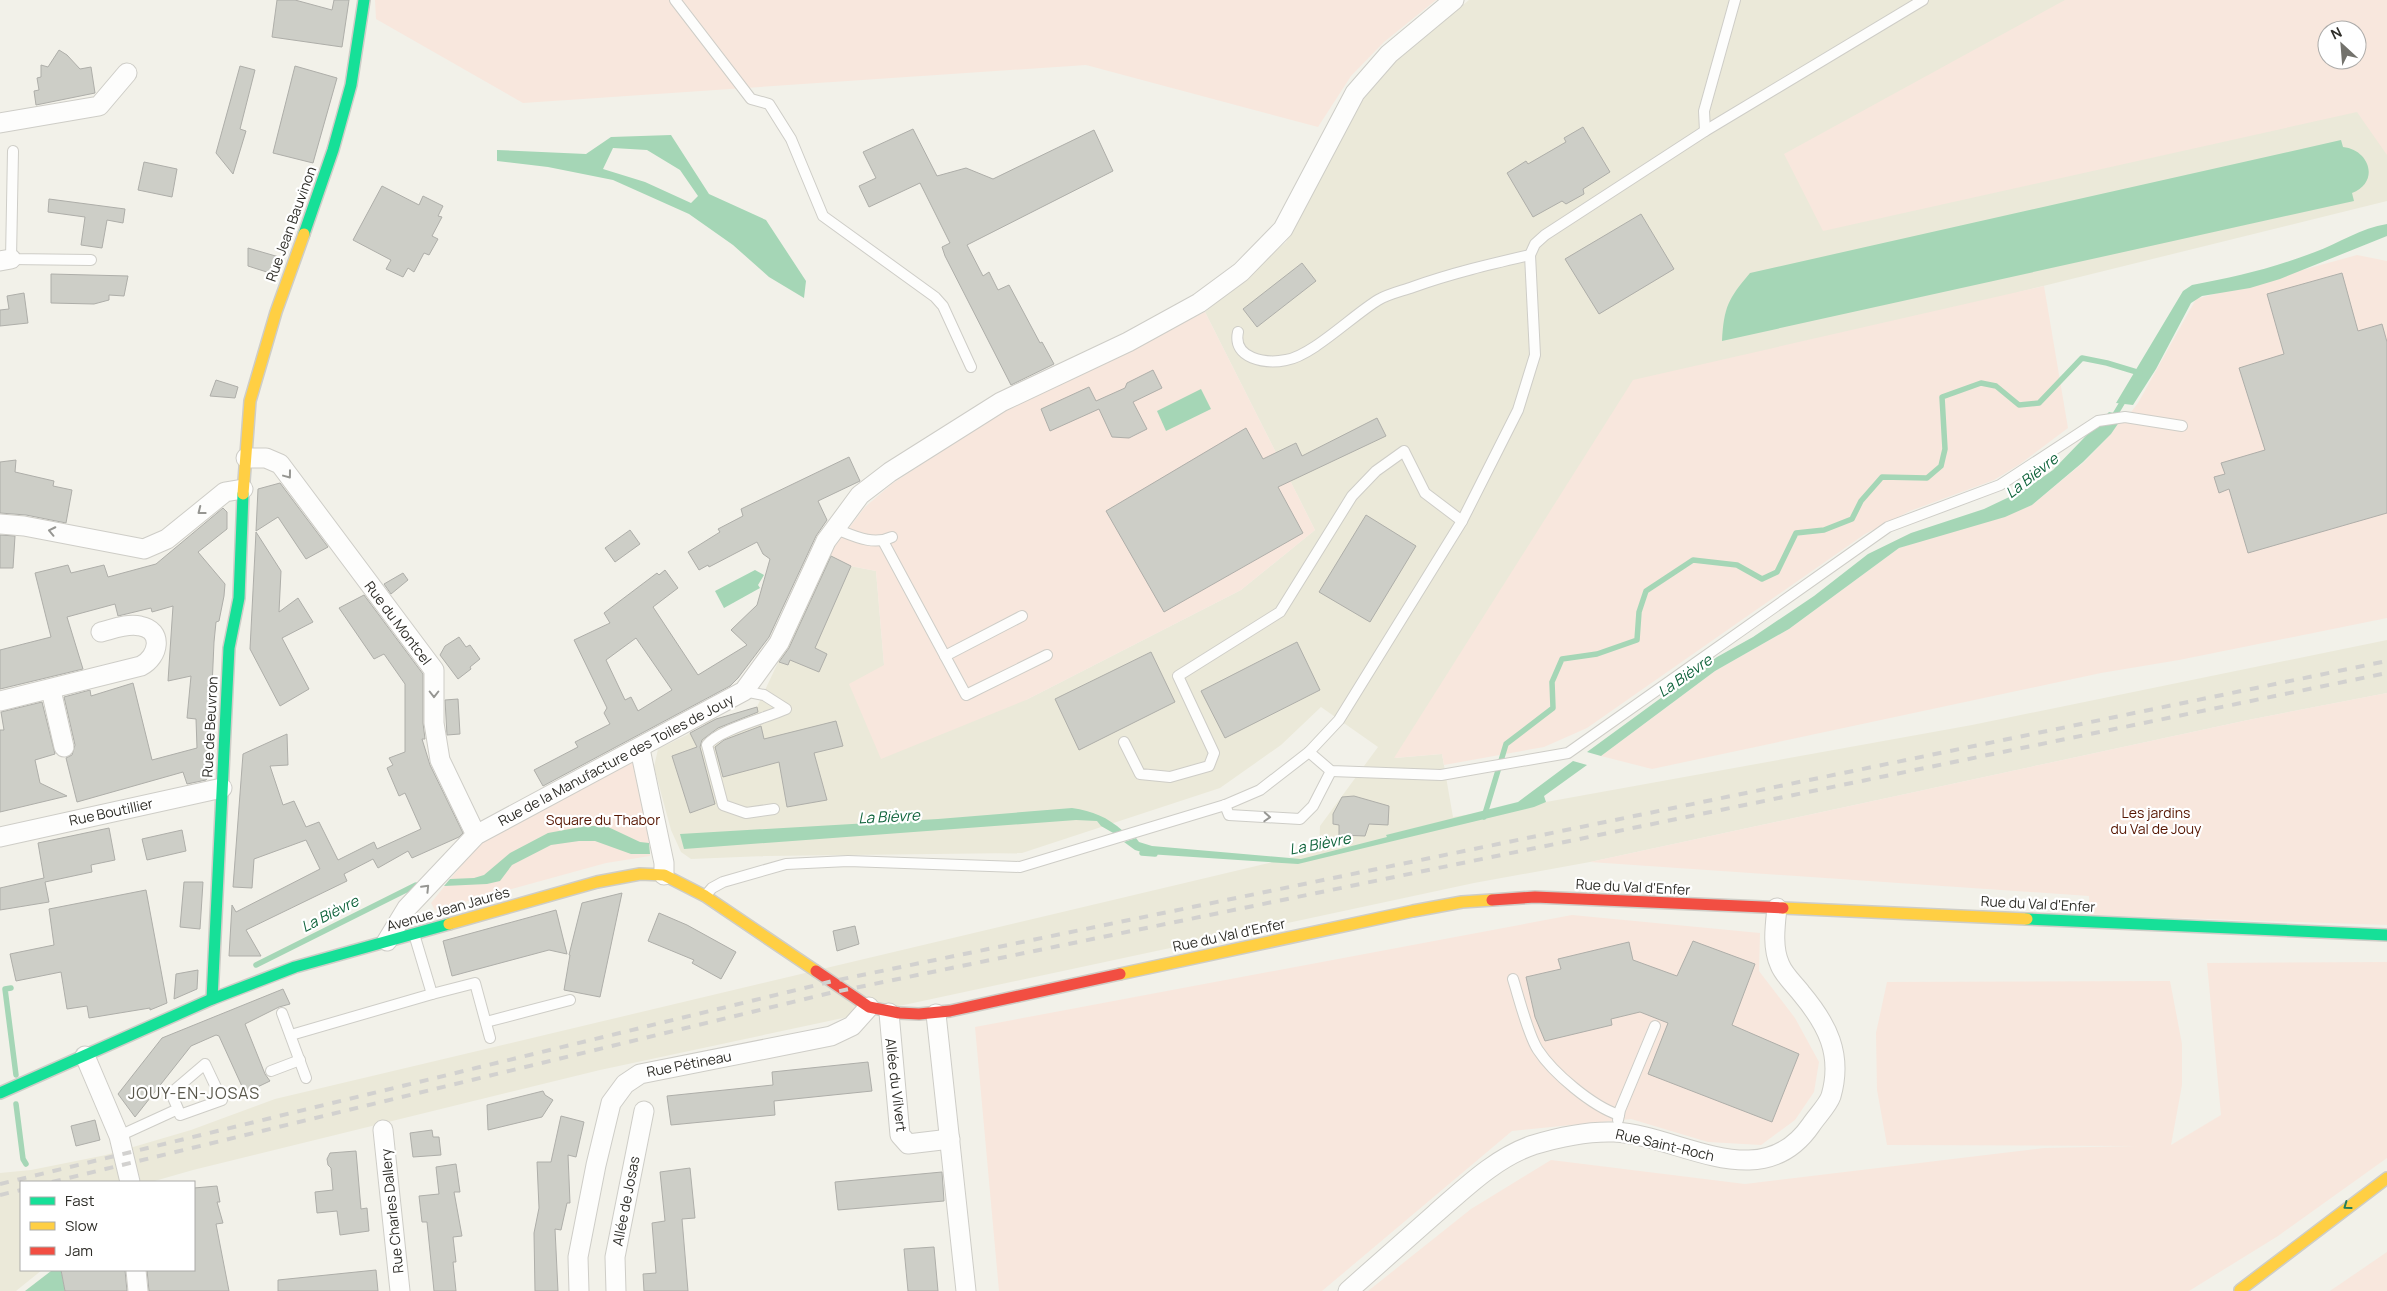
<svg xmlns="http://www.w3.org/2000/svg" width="2387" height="1291" viewBox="0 0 2387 1291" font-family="Manrope,sans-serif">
	<rect width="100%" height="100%" fill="#f2f1e9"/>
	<path fill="#ebe9d9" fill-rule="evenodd" d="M1469,0H2387V201L2019,292L1395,758L1442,754L1453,817L1535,804L1972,725L2387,640V693L2248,720L1590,862L1474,883L600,1070L193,1170L151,1182H21V1270H42L16,1291H0V1173L31,1170L106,1155L191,1130L275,1099L1319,851L1320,826L1378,747L1321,707L1281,745L1220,788L1022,853L765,856L691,859L681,852L671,830L654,767L658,749L705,726L704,722L757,707L829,554L850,566L876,571L884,665L1026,700L1241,590L1315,530L1205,312L1286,242L1347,119L1397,59ZM2327,30H2357V60H2327Z"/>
	<g fill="#f8e7dd" fill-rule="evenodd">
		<polygon points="375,0 1436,0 1384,42 1351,76 1318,127 1086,65 523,103 376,19"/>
		<path d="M2065,0H2387V155L2357,112L1823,231L1784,154ZM2327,30H2357V60H2327Z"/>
		<polygon points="2357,255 2387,261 2387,618 2179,660 2101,673 1652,769 1601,756 1715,671 1789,629 1899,548 2032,505 2084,462 2111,434 2124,415 2125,420 2138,403 2196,299"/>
		<polygon points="2044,286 2068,428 2020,464 1994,480 1910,511 1865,534 1587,728 1544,747 1444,765 1442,754 1394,758 1633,380"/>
		<polygon points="1205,312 1315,530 1241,590 1026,700 881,759 849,684 884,665 876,571 850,566 829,554 865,507 893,483 997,415"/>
		<polygon points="2387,693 2387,925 2090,915 2089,896 1590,862 2248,720"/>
		<polygon points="640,749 650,856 606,863 435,910 431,903 481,841"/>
		<polygon points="1572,915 1760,933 1759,971 1795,1018 1819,1062 1814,1092 1795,1120 1761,1145 1708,1142 1631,1119 1512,1131 1322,1291 999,1291 975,1027"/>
		<polygon points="2387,962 2387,1158 2278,1236 2189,1291 1368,1291 1471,1209 1551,1160 1745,1184 2044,1148 2138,1146 1887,1145 1877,1090 1876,1033 1887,982 2170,981 2182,1044 2182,1085 2171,1145 2221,1115 2207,963"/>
		<polygon points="2387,1252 2387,1291 2330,1291"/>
	</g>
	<g fill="#a5d6b6" fill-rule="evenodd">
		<path d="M671,135L709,194L766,220L806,281L804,298L769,277L733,245L689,214L613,180L548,167L497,161V150L586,154L611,137ZM613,148L647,150L680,170L698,196L691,203L645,182L603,169Z"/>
		<path d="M2341,140L2343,147C2370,150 2380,182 2352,193L2354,201L1722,341C1724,307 1728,299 1750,273Z"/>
		<path d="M2387,224V236L2280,279L2250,288L2202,296L2191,303L2156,369L2133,405L2116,403L2183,291L2192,285C2236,277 2273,268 2315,252C2339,243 2361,228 2387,224Z"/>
		<polygon points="1201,389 1211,409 1166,431 1157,411"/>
		<polygon points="2109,412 2124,415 2111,434 2083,462 2032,505 2005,517 1899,548 1789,629 1715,671 1601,756 1587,752 1717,657 1753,637 1814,596 1868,554 1911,533 1984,509 2024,490 2053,470"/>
		<polygon points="755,570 764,575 758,585 760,588 724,608 715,591"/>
		<polygon points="1573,761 1587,765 1544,796 1546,802 1534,807 1298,864 1148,854 1135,850 1124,842 1136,838 1139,842 1152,846 1301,859 1387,837 1386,835 1518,802"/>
		<path d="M1072,808C1093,811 1107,817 1123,831L1115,834L1101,826L1097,821L1076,820L684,849L680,834L938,819Z"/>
		<polygon points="586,826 606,826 640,842 649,843 650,854 631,854 595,841 579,841 551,845 512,865 500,881 487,884 444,886 450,879 474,878 484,875 510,853 548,833"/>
		<polygon points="61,1270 65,1291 25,1291 51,1271"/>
	</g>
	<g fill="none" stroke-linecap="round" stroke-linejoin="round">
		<g stroke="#a5d6b6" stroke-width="5.5">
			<polyline points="2113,418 2125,398"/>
			<polyline points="1484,817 1506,744 1553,708 1552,682 1562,659 1597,654 1637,640 1639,612 1646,591 1693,560 1737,565 1762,579 1777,572 1796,533 1824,530 1852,519 1861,501 1882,477 1927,478 1941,466 1945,449 1942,397 1981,383 1996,386 2019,405 2039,403 2082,358 2107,363 2140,373"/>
			<polyline points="1142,853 1155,854"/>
			<polyline points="256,965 416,885"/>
			<polyline points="11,988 5,989 16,1075"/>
			<polyline points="16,1104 23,1159 26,1164"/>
		</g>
	</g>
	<g fill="#cdcec7" stroke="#aeaea9" fill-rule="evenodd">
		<polygon points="277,0 295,0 332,10 334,0 349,0 342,47 272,37"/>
		<polygon points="59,50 67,55 80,69 91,67 95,93 36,105 34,91 39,90 37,78 41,77 41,65 48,67"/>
		<polygon points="240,66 255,70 240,129 246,131 233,174 216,153"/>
		<polygon points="295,66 337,78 313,163 273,153"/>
		<polygon points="1583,127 1610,172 1583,189 1584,194 1566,204 1562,201 1533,217 1507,173 1526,161 1528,164 1566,142 1564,138"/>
		<polygon points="913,129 937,176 966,168 993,179 1094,130 1113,171 967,245 983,276 989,272 998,290 1009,285 1040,343 1042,342 1054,364 1011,385 945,256 942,247 950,243 920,183 869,207 859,186 876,178 863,152"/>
		<polygon points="144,162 177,169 172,197 138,190"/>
		<polygon points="382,186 419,205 423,196 443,206 438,216 442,217 432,236 438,239 429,255 424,253 414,272 408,268 403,277 386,269 391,260 353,240"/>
		<polygon points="49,199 125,209 123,223 107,220 102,248 81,245 85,217 48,212"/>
		<polygon points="1641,214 1674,269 1599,314 1565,259"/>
		<polygon points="248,248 279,257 273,274 248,266"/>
		<polygon points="1302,263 1316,281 1257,327 1243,309"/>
		<polygon points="2342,273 2358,331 2382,324 2387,342 2387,513 2248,553 2229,489 2219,493 2214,477 2225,474 2221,463 2265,450 2239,368 2284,354 2267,294"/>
		<polygon points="51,274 128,276 124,296 109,295 109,300 94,304 51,303"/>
		<polygon points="24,293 28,323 0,326 0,310 9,309 7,296"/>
		<polygon points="1153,370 1162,388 1133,402 1147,429 1129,438 1112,437 1099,409 1050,431 1041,409 1089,387 1096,401 1125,388 1127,383"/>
		<polygon points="216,380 238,387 235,398 210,396"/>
		<polygon points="1377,418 1386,436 1278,487 1303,533 1164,612 1106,511 1246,428 1263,459 1296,443 1302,456"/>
		<path d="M849,457L860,481L818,501L827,520L816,536L769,637L738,678L730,686L543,786L534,770L578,747L575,742L610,724L604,713L607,708L574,640L610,623L604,613L657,573L659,575L665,570L678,588L653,607L698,675L747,645L731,630L757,605L770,559L763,554L757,542L709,567L708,565L699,570L688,552L720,532L718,529L743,516L741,509ZM636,638L672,690L638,711L631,697L625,700L606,660Z"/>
		<polygon points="16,460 15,472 54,481 53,486 72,490 66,523 26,515 0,513 0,462"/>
		<polygon points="280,483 328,547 306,559 278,517 256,531 258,489"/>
		<polygon points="223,508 227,512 227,529 198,552 225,584 224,596 219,621 216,622 214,642 208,777 206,780 187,784 183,772 77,802 66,758 72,755 75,745 64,697 90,690 91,696 133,683 152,760 197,748 196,719 187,718 191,676 168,681 173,606 152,612 151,608 118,616 115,604 67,617 83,669 0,689 0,650 51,637 35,573 68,565 71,573 104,565 108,577 156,564"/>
		<polygon points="1366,515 1416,546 1370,622 1319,592"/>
		<polygon points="630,530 640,544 615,562 605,548"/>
		<polygon points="256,532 281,571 279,612 298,598 313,622 282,638 309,689 280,706 250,649"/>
		<polygon points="0,535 15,536 13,568 0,568"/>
		<polygon points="831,556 851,566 815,648 827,654 819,672 790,660 788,665 779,662 789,648"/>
		<polygon points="403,573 408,580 391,594 384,584"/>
		<polygon points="364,595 423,674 423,723 425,739 422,739 430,765 463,833 459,837 412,858 408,851 378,868 373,859 344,874 347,881 246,930 261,956 229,956 232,905 236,912 320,869 306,840 254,859 252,888 233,887 243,754 287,734 288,765 270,766 283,805 294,801 306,827 319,822 338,860 374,842 377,849 421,829 405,793 399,796 387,768 393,765 389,758 405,752 405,684 384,654 374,659 339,608"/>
		<polygon points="459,637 466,647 470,645 480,659 470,667 471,669 458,679 440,655 445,646"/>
		<polygon points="1297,642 1320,690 1225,738 1201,691"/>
		<polygon points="1151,652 1175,702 1079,750 1055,699"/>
		<polygon points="458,699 460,734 447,735 445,700"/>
		<polygon points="42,702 55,754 35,760 40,783 67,796 0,812 0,730 4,730 1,712"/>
		<polygon points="757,707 758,712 718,728 702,740 700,747 715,804 690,813 672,756 697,747 690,733 716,719"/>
		<polygon points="836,721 843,746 814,753 827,800 787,807 779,762 723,777 715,747 724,740 761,726 764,739"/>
		<polygon points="1354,796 1389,806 1388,825 1369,824 1365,836 1339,835 1339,825 1333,824 1333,814 1342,797"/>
		<polygon points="109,828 115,860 91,865 92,872 45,882 49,902 0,910 0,888 44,878 38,843"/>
		<polygon points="182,830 186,851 147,860 142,839"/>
		<polygon points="184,882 203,882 200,929 180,927"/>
		<polygon points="146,890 167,1003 150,1010 150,1008 89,1018 87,1006 67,1009 61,972 16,981 10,954 54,945 49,909"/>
		<polygon points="622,893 600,997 564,990 570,955 569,955 582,903"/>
		<polygon points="556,910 567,954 549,950 452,976 443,941"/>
		<polygon points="659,913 687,925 736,952 721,979 692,963 694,960 648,941"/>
		<polygon points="855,926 859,944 837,951 833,931"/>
		<polygon points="1693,941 1755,964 1732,1025 1799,1054 1772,1122 1648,1074 1668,1023 1640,1012 1611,1019 1612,1025 1545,1041 1535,1017 1526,977 1561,969 1558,959 1629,942 1633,960 1677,976"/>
		<polygon points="198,970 197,989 174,999 176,974"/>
		<polygon points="283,989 290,1004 279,1007 245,1024 265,1074 270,1081 245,1093 219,1036 216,1035 191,1046 135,1117 118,1094 162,1038"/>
		<polygon points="868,1062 872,1091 774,1101 775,1115 671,1125 667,1096 773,1085 772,1072"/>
		<polygon points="543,1091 545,1095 553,1100 542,1117 488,1130 487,1105"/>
		<polygon points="561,1116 584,1122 576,1157 568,1155 570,1203 567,1203 561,1230 555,1229 558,1291 535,1291 534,1233 539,1208 537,1162 551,1162"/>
		<polygon points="95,1120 100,1140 76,1146 71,1126"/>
		<polygon points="432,1130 433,1137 439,1137 441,1155 413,1157 410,1133"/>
		<polygon points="356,1151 361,1209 367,1208 369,1231 340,1235 337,1211 317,1213 315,1192 333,1190 331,1168 328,1165 327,1159 330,1153"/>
		<polygon points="456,1164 460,1192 454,1192 462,1236 453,1237 456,1262 453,1262 456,1291 434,1291 427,1222 422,1222 419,1196 439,1194 436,1167"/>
		<polygon points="690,1168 695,1218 682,1219 688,1291 644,1291 643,1274 656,1273 652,1223 665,1221 660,1172"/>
		<polygon points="942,1172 944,1201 838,1210 835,1182"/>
		<polygon points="217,1186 220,1202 217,1202 223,1223 216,1224 229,1291 149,1291 147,1270 194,1270 194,1188"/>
		<polygon points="934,1247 938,1291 908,1291 904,1249"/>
		<polygon points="61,1270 125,1270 127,1291 65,1291"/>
		<polygon points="376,1270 378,1291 278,1291 278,1280"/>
	</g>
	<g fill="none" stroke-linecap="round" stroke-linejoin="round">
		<g stroke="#cecdc7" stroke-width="12">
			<g id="lane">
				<polyline points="675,0 751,99 769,104 791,139 823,216 935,297 943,306 971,367"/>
				<polyline points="1705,131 1704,111 1735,0"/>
				<polyline points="13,151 11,259 91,260"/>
				<path d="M1238,332C1232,359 1266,364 1286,360C1312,356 1353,315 1378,300C1388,294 1402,291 1413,287C1452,273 1491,264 1530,255"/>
				<path d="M836,529C854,536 873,546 892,537"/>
				<polyline points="883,541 966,695 1047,655"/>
				<polyline points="945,656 1022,616"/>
				<path d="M744,691L764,695L786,709C766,718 718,730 707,745L723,805L746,813L774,809"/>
				<polyline points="1124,742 1140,774 1170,777 1209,766 1214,753 1178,676 1280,612 1352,496 1376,471 1404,451 1425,493 1462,521"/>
				<polyline points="1309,752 1331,771 1441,775 1568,753 1888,527 2000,485 2098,421 2125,417 2182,426"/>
				<polyline points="1225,805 1229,815 1300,819 1313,806 1331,771"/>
				<polyline points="706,895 712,888 723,882 786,864 848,861 1020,867 1225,805 1260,790 1309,752 1339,720 1462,521 1518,410 1535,355 1530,255 1535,244 1545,235 1705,131 1923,0"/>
				<path d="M1513,979C1519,998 1528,1035 1538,1050C1553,1073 1592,1106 1619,1115"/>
				<polyline points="432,994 475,983 490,1038"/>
				<polyline points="282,1013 306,1078"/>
				<polyline points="486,1022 570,1000"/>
				<polyline points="291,1035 432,994 414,934"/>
				<polyline points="271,1071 300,1060"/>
				<polyline points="1618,1120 1620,1110 1655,1026"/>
				<polyline points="119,1136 178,1109 171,1093 205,1064 222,1100 180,1115 178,1109"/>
			</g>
		</g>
		<g stroke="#cecdc7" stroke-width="21">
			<g id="street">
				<polyline points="0,123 99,106 127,73"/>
				<polyline points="0,261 11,259"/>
				<polyline points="246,458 266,458 280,464 434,670 434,723 440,760 476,835"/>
				<polyline points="0,524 24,526 144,549 167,539 225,492 243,489"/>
				<polyline points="51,690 64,747"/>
				<path d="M0,701L141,666C159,657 164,630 140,626C128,623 113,629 101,632"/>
				<polyline points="640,749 664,863 664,875"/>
				<polyline points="0,837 222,788"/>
				<polyline points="387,941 407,908 476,835 744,691 779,643 826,541 860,495 890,472 1001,402 1128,342 1199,303 1241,272 1283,229 1355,93 1389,54 1454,0"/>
				<polyline points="889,1013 900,1135 908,1144 950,1139"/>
				<polyline points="936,1014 966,1291"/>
				<polyline points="85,1056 119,1136 130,1182"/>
				<polyline points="383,1130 400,1291"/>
				<polyline points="136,1270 138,1291"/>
				<polyline points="579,1291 578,1257 596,1165 611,1103 625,1084 640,1074 831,1036 852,1026 869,1007"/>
				<polyline points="616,1291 615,1257 644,1111"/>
				<path d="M1348,1291C1377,1265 1406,1240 1435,1214C1465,1188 1495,1158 1533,1145C1559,1137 1586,1131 1614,1132C1679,1135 1761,1198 1811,1125C1817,1116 1828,1105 1831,1096C1843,1054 1827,1024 1801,993C1794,984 1784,975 1780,965C1772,948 1775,926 1777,908"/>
			</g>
		</g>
		<g stroke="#cecdc7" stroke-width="14">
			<g id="fast">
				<polyline points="304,234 333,150 351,85 364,0"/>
				<polyline points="2027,919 2387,935"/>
				<polyline points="212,999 229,648 239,598 243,494"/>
				<polyline points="0,1093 212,999 295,967 449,924"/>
			</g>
		</g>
		<g stroke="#cecdc7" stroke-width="14">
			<g id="slow">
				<polyline points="243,494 250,401 276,312 304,234"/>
				<polyline points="1783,908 2027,919"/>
				<polyline points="449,924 597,882 640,874 664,875 705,896 816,971"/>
				<polyline points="1120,974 1413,911 1462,902 1492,900"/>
				<polyline points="2240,1290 2387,1178"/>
			</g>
		</g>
		<g stroke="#cecdc7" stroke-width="14">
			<g id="jam">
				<polyline points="1492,900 1535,897 1783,908"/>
				<polyline points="816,971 869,1007 899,1013 919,1014 950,1011 1120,974"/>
			</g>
		</g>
		<use href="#lane" stroke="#fdfdfc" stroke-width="10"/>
		<use href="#street" stroke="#fdfdfc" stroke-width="19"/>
		<use href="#fast" stroke="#16e098" stroke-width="11"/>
		<use href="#slow" stroke="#ffcf43" stroke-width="11"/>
		<use href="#jam" stroke="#f24e42" stroke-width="11"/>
		<g stroke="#d2d1cf" stroke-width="4" stroke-dasharray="9 9" stroke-linecap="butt">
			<polyline points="52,1182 830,993 2387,673"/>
			<polyline points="0,1184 833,981 2387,661"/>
			<polyline points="0,1195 21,1190"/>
		</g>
	</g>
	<defs><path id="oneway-chevron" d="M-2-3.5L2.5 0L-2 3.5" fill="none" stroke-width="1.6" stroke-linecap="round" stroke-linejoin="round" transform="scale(1.25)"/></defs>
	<g stroke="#969692">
		<use href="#oneway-chevron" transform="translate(288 475) rotate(53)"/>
		<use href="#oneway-chevron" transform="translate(201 511) rotate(142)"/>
		<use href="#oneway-chevron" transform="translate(52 531) rotate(-168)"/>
		<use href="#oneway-chevron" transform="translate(434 694) rotate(90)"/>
		<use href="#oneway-chevron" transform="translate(1267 817) rotate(3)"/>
		<use href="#oneway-chevron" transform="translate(426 888) rotate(-46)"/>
	</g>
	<use stroke="#247e5b" href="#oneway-chevron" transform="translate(2347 1206) rotate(144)"/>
	<g text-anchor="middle" stroke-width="4.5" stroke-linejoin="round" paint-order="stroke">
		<g font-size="14" fill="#2f2e29" stroke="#fff">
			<text transform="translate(291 224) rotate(-70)" y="5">Rue Jean Bauvinon</text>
			<text transform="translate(398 623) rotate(53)" y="5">Rue du Montcel</text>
			<text transform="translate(210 727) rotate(-87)" y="5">Rue de Beuvron</text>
			<text transform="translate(616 760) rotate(-28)" y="5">Rue de la Manufacture des Toiles de Jouy</text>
			<text transform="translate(111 812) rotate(-12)" y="5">Rue Boutillier</text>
			<text transform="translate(1633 887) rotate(3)" y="5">Rue du Val d'Enfer</text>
			<text transform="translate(2038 904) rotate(3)" y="5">Rue du Val d'Enfer</text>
			<text transform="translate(448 909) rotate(-16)" y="5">Avenue Jean Jaurès</text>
			<text transform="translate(1229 935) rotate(-12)" y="5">Rue du Val d'Enfer</text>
			<text transform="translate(689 1064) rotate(-11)" y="5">Rue Pétineau</text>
			<text transform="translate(896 1085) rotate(83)" y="5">Allée du Vilvert</text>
			<text transform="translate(1665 1145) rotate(13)" y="5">Rue Saint-Roch</text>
			<text transform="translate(626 1201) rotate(-79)" y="5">Allée de Josas</text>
			<text transform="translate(392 1211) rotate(-96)" y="5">Rue Charles Dallery</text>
		</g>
		<g font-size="14" fill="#551500" stroke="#fff">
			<text x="2156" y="818">Les jardins<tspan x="2156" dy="16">du Val de Jouy</tspan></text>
			<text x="603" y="825">Square du Thabor</text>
		</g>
		<g font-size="15" font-style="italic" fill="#10643c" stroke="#fff">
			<text transform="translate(2032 476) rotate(-38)" y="5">La Bièvre</text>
			<text transform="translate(1685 676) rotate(-35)" y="5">La Bièvre</text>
			<text transform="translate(889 817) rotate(-3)" y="5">La Bièvre</text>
			<text transform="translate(1320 844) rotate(-11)" y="5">La Bièvre</text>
			<text transform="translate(330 914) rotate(-27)" y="5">La Bièvre</text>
		</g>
		<g font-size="16" letter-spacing="1" fill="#58564a" stroke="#fff">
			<text x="194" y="1099">JOUY-EN-JOSAS</text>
		</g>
	</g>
	<rect x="20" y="1181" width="175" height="90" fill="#ffffff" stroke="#acaba9"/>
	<rect x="30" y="1197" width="25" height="8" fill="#16e098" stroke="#acaba9"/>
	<text x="65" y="1206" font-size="15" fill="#2f2e29">Fast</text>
	<rect x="30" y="1222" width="25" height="8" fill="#ffcf43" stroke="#acaba9"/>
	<text x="65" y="1231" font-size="15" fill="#2f2e29">Slow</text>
	<rect x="30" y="1247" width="25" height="8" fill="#f24e42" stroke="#acaba9"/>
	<text x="65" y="1256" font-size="15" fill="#2f2e29">Jam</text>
	<g transform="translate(2342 45) rotate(334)"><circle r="24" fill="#ffffff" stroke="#acaba9"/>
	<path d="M0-4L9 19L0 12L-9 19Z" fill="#73726c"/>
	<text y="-8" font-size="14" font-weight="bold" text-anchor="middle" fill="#2f2e29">N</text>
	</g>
</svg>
